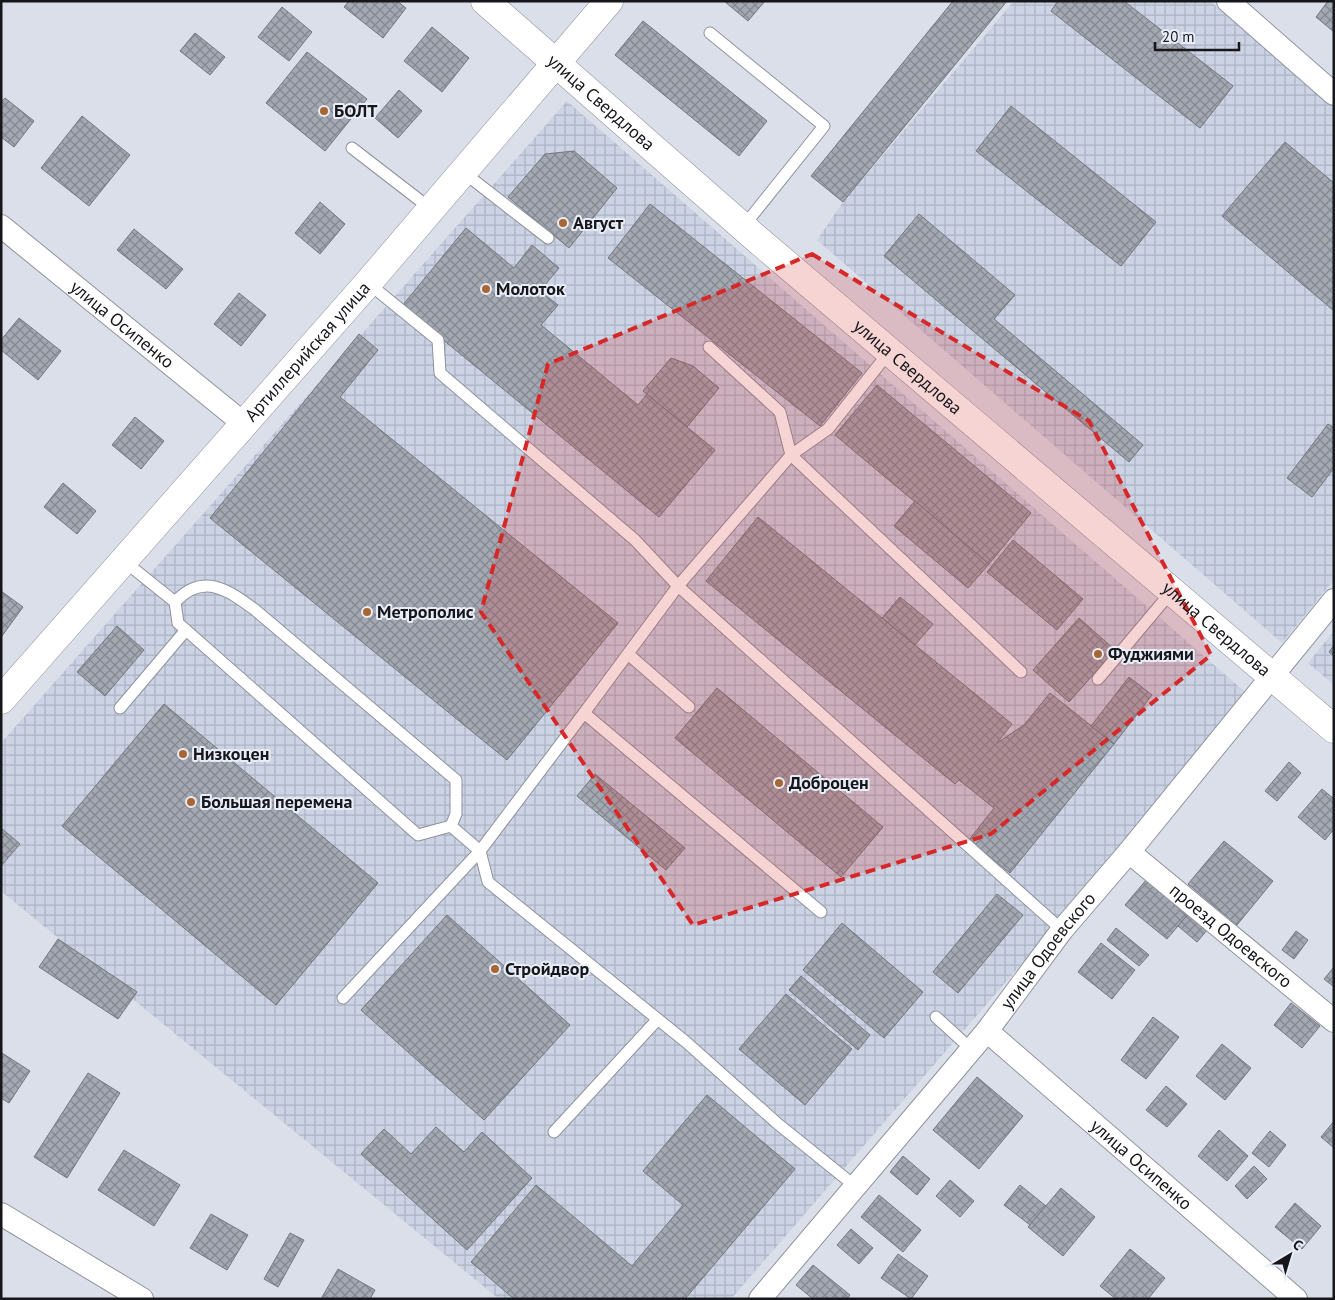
<svg xmlns="http://www.w3.org/2000/svg" width="1335" height="1300" viewBox="0 0 1335 1300" font-family="'PT Sans',sans-serif">
	<defs>
		<pattern id="industrial-grid" width="8" height="8" patternUnits="userSpaceOnUse" patternTransform="scale(1.25)"><rect width="8" height="8" fill="#cbd3e4"/><path d="M0 4h8M4 0v8" fill="none" stroke="#aeb4c3"/></pattern>
		<pattern id="building-cross-hatch" width="8" height="8" patternUnits="userSpaceOnUse" patternTransform="scale(1.25)"><rect width="8" height="8" fill="#a3a8b2"/><path d="M0 0l8 8M0 8l8-8" fill="none" stroke="#848890"/></pattern>
	</defs>
	<rect width="100%" height="100%" fill="#dbdfea"/>
	<g fill="url(#industrial-grid)">
		<polygon points="1014,1 1210,1 1334,105 1334,580 1282,643 817,240 843,202"/>
		<polygon points="567,101 1252,698 731,1299 499,1299 1,891 1,743"/>
		<polygon points="1334,631 1334,685 1308,663"/>
	</g>
	<g fill="url(#building-cross-hatch)" stroke="#737780">
		<polygon points="349,1 397,1 406,8 383,38 344,7"/>
		<polygon points="724,1 765,1 748,21"/>
		<polygon points="953,1 1007,1 843,202 811,176"/>
		<polygon points="1058,1 1124,1 1233,86 1200,128 1051,11"/>
		<polygon points="1328,1 1334,1 1334,32 1316,17"/>
		<polygon points="282,7 312,32 289,61 258,37"/>
		<polygon points="643,21 767,121 739,156 615,55"/>
		<polygon points="432,27 469,58 442,92 404,61"/>
		<polygon points="195,33 225,57 210,75 180,51"/>
		<polygon points="307,52 367,99 325,151 266,103"/>
		<polygon points="399,90 422,111 398,138 375,118"/>
		<polygon points="5,98 34,121 14,147 1,137 1,102"/>
		<polygon points="1011,106 1156,222 1121,266 976,151"/>
		<polygon points="82,116 130,155 89,206 41,168"/>
		<polygon points="1285,142 1334,183 1334,311 1222,216"/>
		<polygon points="574,151 617,188 569,248 508,197 545,154"/>
		<polygon points="320,202 345,224 320,254 295,233"/>
		<polygon points="650,204 862,373 820,426 608,258"/>
		<polygon points="919,214 1015,295 994,319 1143,445 1129,462 884,256"/>
		<polygon points="466,228 514,268 532,245 559,268 540,291 558,305 541,325 638,405 647,394 715,450 659,517 402,306"/>
		<polygon points="134,229 183,269 166,289 117,250"/>
		<polygon points="239,293 266,315 241,346 214,324"/>
		<polygon points="19,318 61,351 38,380 1,350 1,340"/>
		<polygon points="359,334 378,350 340,397 618,623 507,760 210,518"/>
		<polygon points="671,358 693,366 719,388 687,427 643,391"/>
		<polygon points="877,385 1031,513 989,564 835,435"/>
		<polygon points="135,417 164,441 141,469 112,445"/>
		<polygon points="1328,424 1334,428 1334,468 1312,497 1287,478"/>
		<polygon points="63,483 96,511 77,534 44,507"/>
		<polygon points="915,501 989,564 968,588 894,526"/>
		<polygon points="758,517 1012,724 997,743 1024,725 1050,693 1114,744 1010,873 969,840 994,808 959,780 955,784 706,581"/>
		<polygon points="1013,540 1083,599 1057,630 987,572"/>
		<polygon points="1,591 23,607 2,636 1,635"/>
		<polygon points="900,597 933,624 915,645 882,618"/>
		<polygon points="1079,618 1115,650 1069,702 1033,670"/>
		<polygon points="117,626 144,650 105,696 77,672"/>
		<polygon points="1334,645 1334,656 1329,652"/>
		<polygon points="1129,677 1152,695 1114,744 1091,726"/>
		<polygon points="717,688 883,827 841,877 675,738"/>
		<polygon points="164,704 378,883 276,1005 62,826"/>
		<polygon points="1289,762 1301,773 1277,801 1265,791"/>
		<polygon points="595,774 685,848 666,870 577,796"/>
		<polygon points="1322,789 1334,799 1334,829 1325,840 1298,817"/>
		<polygon points="1,828 20,844 1,866"/>
		<polygon points="1224,841 1273,881 1237,925 1188,884"/>
		<polygon points="1147,879 1189,913 1167,939 1125,905"/>
		<polygon points="997,894 1023,915 958,993 933,972"/>
		<polygon points="1189,913 1208,929 1197,942 1178,926"/>
		<polygon points="447,915 570,1025 484,1120 361,1010"/>
		<polygon points="842,923 923,992 884,1038 803,970"/>
		<polygon points="1116,928 1149,955 1139,966 1107,940"/>
		<polygon points="1296,931 1308,940 1294,959 1282,950"/>
		<polygon points="58,939 137,992 118,1019 39,967"/>
		<polygon points="1101,943 1135,970 1112,999 1078,972"/>
		<polygon points="1334,967 1334,987 1324,979"/>
		<polygon points="801,976 870,1035 858,1050 789,990"/>
		<polygon points="786,994 852,1049 805,1105 739,1049"/>
		<polygon points="1291,1003 1320,1026 1302,1048 1274,1025"/>
		<polygon points="1153,1017 1179,1037 1146,1079 1121,1060"/>
		<polygon points="1222,1044 1251,1068 1225,1100 1196,1076"/>
		<polygon points="2,1053 30,1071 9,1103 1,1098"/>
		<polygon points="88,1073 120,1093 67,1178 34,1157"/>
		<polygon points="977,1077 1023,1116 979,1169 933,1130"/>
		<polygon points="1166,1086 1187,1104 1167,1127 1146,1110"/>
		<polygon points="707,1095 795,1169 685,1299 514,1299 471,1262 536,1185 632,1266 683,1205 643,1171"/>
		<polygon points="1334,1121 1334,1148 1321,1137"/>
		<polygon points="436,1127 464,1152 482,1132 532,1178 467,1250 361,1154 384,1129 411,1154"/>
		<polygon points="1219,1130 1248,1156 1227,1181 1198,1156"/>
		<polygon points="1270,1131 1286,1145 1269,1167 1252,1153"/>
		<polygon points="124,1150 180,1185 154,1226 98,1190"/>
		<polygon points="903,1156 930,1179 917,1195 890,1172"/>
		<polygon points="1254,1166 1267,1179 1247,1199 1235,1186"/>
		<polygon points="950,1180 974,1201 960,1217 936,1196"/>
		<polygon points="1020,1185 1046,1206 1030,1225 1004,1205"/>
		<polygon points="1061,1188 1095,1217 1063,1256 1028,1227"/>
		<polygon points="879,1195 921,1230 903,1252 861,1217"/>
		<polygon points="1295,1203 1321,1226 1302,1249 1275,1227"/>
		<polygon points="211,1214 248,1235 227,1270 190,1248"/>
		<polygon points="851,1229 873,1248 859,1264 837,1245"/>
		<polygon points="290,1233 304,1240 278,1287 264,1279"/>
		<polygon points="1130,1249 1165,1278 1148,1299 1116,1299 1100,1286"/>
		<polygon points="898,1254 928,1276 911,1299 881,1278"/>
		<polygon points="813,1265 850,1295 847,1299 813,1299 796,1285"/>
		<polygon points="338,1269 375,1290 370,1299 321,1299"/>
	</g>
	<g fill="none" stroke-linecap="round" stroke-linejoin="round">
		<g stroke="#8f939d" stroke-width="13">
			<g id="service">
				<polyline points="710,33 824,126 743,227"/>
				<polyline points="352,148 431,209"/>
				<polyline points="463,172 548,238"/>
				<polyline points="368,283 438,340 440,373 635,540 678,586 584,713"/>
				<polyline points="709,347 780,412 791,455 1021,672"/>
				<polyline points="890,351 828,429 791,455 678,586 1062,930"/>
				<polyline points="124,561 175,602 178,623 418,835 451,826 480,851 488,882 686,1042 778,1124 855,1186"/>
				<path d="M175,602C203,572 228,590 254,609L456,780V814L451,826"/>
				<polyline points="628,654 689,707"/>
				<polyline points="1098,679 1172,591"/>
				<polyline points="120,708 186,630"/>
				<polyline points="343,998 480,851 584,713 821,912"/>
				<polyline points="936,1017 971,1049"/>
				<polyline points="554,1132 657,1020"/>
			</g>
		</g>
		<g stroke="#8f939d" stroke-width="24">
			<g id="minor">
				<polyline points="1228,1 1334,94"/>
				<path id="s1" d="M1,226L243,423"/>
				<path id="s2" d="M1129,852L1334,1021"/>
				<path id="s3" d="M987,1031L1296,1299"/>
				<polyline points="1,1214 142,1299"/>
				<path id="s4" d="M760,1299L987,1031L1062,930L1129,852L1334,600"/>
			</g>
		</g>
		<g stroke="#8f939d" stroke-width="29">
			<g id="tertiary">
				<path id="s5" d="M485,1L758,240L1334,729"/>
				<path id="s6" d="M1,700L368,283L609,1"/>
			</g>
		</g>
		<use href="#service" stroke="#fff" stroke-width="11"/>
		<use href="#minor" stroke="#fff" stroke-width="22"/>
		<use href="#tertiary" stroke="#fff" stroke-width="28"/>
	</g>
	<path fill="#d62828" fill-opacity="0.2" stroke="#d62828" stroke-width="4" stroke-dasharray="10 6" stroke-linejoin="round" d="M812,254L1089,421L1211,655L991,834L693,925L481,612L548,364Z"/>
	<g fill="#a86632" stroke="#e8edf7" stroke-width="2">
		<circle cx="324" cy="111" r="5"/>
		<circle cx="563" cy="223" r="5"/>
		<circle cx="486" cy="289" r="5"/>
		<circle cx="367" cy="612" r="5"/>
		<circle cx="1098" cy="654" r="5"/>
		<circle cx="183" cy="754" r="5"/>
		<circle cx="779" cy="783" r="5"/>
		<circle cx="191" cy="802" r="5"/>
		<circle cx="495" cy="969" r="5"/>
	</g>
	<g text-anchor="middle" stroke-width="4" stroke-linejoin="round" paint-order="stroke">
		<g font-size="18" fill="#16171b" stroke="#e8edf7">
			<text dy="6" stroke="none"><textPath href="#s5" startOffset="154">улица Свердлова</textPath></text>
			<text dy="6" stroke="none"><textPath href="#s1" startOffset="156">улица Осипенко</textPath></text>
			<text dy="6" stroke="none"><textPath href="#s6" startOffset="464">Артиллерийская улица</textPath></text>
			<text dy="6" stroke="none"><textPath href="#s5" startOffset="559">улица Свердлова</textPath></text>
			<text dy="6" stroke="none"><textPath href="#s5" startOffset="964">улица Свердлова</textPath></text>
			<text dy="6" stroke="none"><textPath href="#s2" startOffset="132">проезд Одоевского</textPath></text>
			<text dy="6" stroke="none"><textPath href="#s4" startOffset="452">улица Одоевского</textPath></text>
			<text dy="6" stroke="none"><textPath href="#s3" startOffset="204">улица Осипенко</textPath></text>
		</g>
		<g font-size="18" font-weight="bold" fill="#16171b" stroke="#e8edf7" text-anchor="start">
			<text x="334" y="117">БОЛТ</text>
			<text x="573" y="229">Август</text>
			<text x="496" y="295">Молоток</text>
			<text x="377" y="618">Метрополис</text>
			<text x="1108" y="660">Фуджиями</text>
			<text x="193" y="760">Низкоцен</text>
			<text x="789" y="789">Доброцен</text>
			<text x="201" y="808">Большая перемена</text>
			<text x="505" y="975">Стройдвор</text>
		</g>
	</g>
	<rect width="1335" height="1300" fill="none" stroke="#16171b" stroke-width="5"/>
	<g transform="translate(1290 1255) rotate(38)" stroke="#e8edf7" stroke-width="4" paint-order="stroke">
	<path d="M0-4L9 19L0 12L-9 19Z" fill="#16171b"/>
	<text y="-8" font-size="14" font-weight="bold" text-anchor="middle" fill="#16171b">С</text>
	</g>
	<path d="M1155 42v8h84v-8" fill="none" stroke="#16171b" stroke-width="2.5"/>
	<text x="1162" y="42" font-size="15" fill="#16171b" stroke="#e8edf7" stroke-width="4" paint-order="stroke">20 m</text>
</svg>
